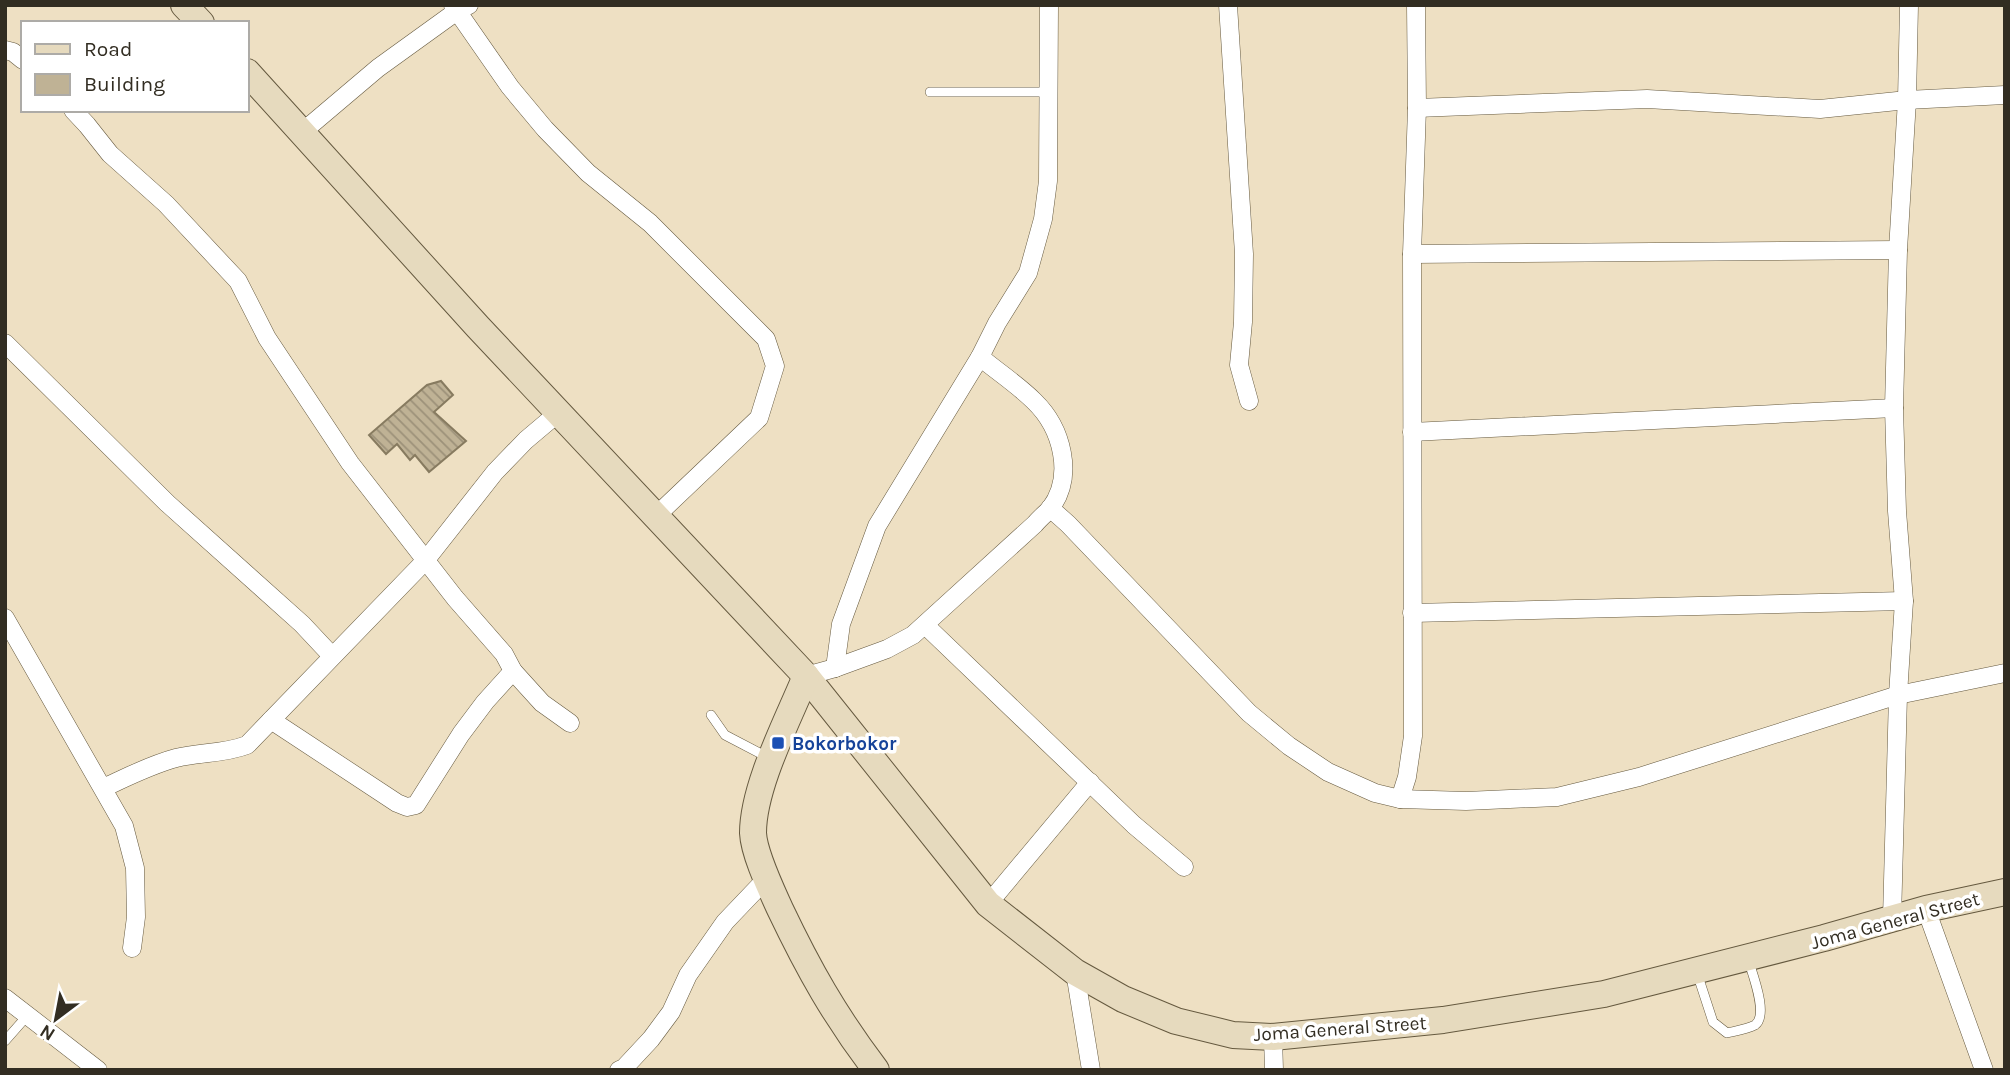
<svg xmlns="http://www.w3.org/2000/svg" width="2010" height="1075" viewBox="0 0 2010 1075" font-family="Karla,sans-serif">
	<defs>
		<pattern id="building-back-hatch" width="6" height="6" patternUnits="userSpaceOnUse" patternTransform="scale(1.75)"><rect width="6" height="6" fill="#bfb295"/><path d="M-1 5l2 2M0 0l6 6M5-1l2 2" fill="none" stroke="#9c9179"/></pattern>
	</defs>
	<rect width="100%" height="100%" fill="#eee0c3"/>
	<polygon fill="url(#building-back-hatch)" stroke="#877b60" stroke-width="2" points="441,381 453,395 434,412 466,441 429,472 415,455 410,460 397,444 386,454 369,435 427,385"/>
	<g fill="none" stroke-linecap="round" stroke-linejoin="round">
		<g stroke="#65593f" stroke-width="10">
			<g id="lane">
				<polyline points="930,92 1047,92"/>
				<polyline points="711,715 725,735 767,757"/>
				<path d="M1697,973L1713,1022L1727,1033C1735,1031 1747,1029 1755,1025C1769,1015 1752,973 1748,959"/>
				<polyline points="5,1041 27,1016"/>
			</g>
		</g>
		<g stroke="#65593f" stroke-width="19">
			<g id="street">
				<polyline points="453,5 510,87 545,129 588,173 650,223 766,339 775,366 759,418 657,515"/>
				<polyline points="1228,5 1244,254 1243,322 1239,365 1249,401"/>
				<polyline points="5,50 13,52 23,60"/>
				<polyline points="1417,108 1647,99 1820,109 1907,100 2005,95"/>
				<polyline points="73,110 87,125 110,154 166,204 238,281 267,338 350,463 455,598 504,654 513,671 542,703 570,723"/>
				<polyline points="300,134 378,68 457,11 469,5"/>
				<polyline points="1412,254 1898,250"/>
				<polyline points="5,343 167,503 302,624 332,656"/>
				<polyline points="1412,432 1894,408"/>
				<polyline points="1050,508 1068,524 1249,713 1289,746 1328,772 1375,793 1400,799 1466,801 1557,797 1639,777 1898,695 2005,673"/>
				<polyline points="1412,613 1904,601"/>
				<polyline points="5,618 124,826 135,868 136,917 132,948"/>
				<polyline points="925,625 1134,825 1184,867"/>
				<path d="M835,668L887,649L913,635L1035,524C1039,519 1045,514 1050,509C1075,476 1062,428 1034,401C1018,385 998,372 980,357"/>
				<polyline points="806,676 835,668 841,624 877,526 980,357 997,323 1028,273 1043,219 1048,181 1049,5"/>
				<polyline points="271,720 397,803 407,807 416,805 461,734 485,702 513,671"/>
				<path d="M103,788C127,777 150,765 176,758C200,752 224,754 247,745L425,561L495,472L526,440L558,413"/>
				<polyline points="1400,799 1407,777 1413,736 1412,254 1417,108 1416,5"/>
				<polyline points="988,904 1090,782"/>
				<polyline points="1926,909 1984,1070"/>
				<polyline points="1892,919 1898,695 1904,601 1897,511 1894,408 1898,250 1907,100 1909,5"/>
				<polyline points="1075,972 1091,1070"/>
				<polyline points="5,998 98,1070"/>
				<polyline points="1273,1037 1274,1070"/>
				<polyline points="619,1070 624,1068 651,1039 671,1012 688,975 725,922 766,879"/>
			</g>
		</g>
		<g stroke="#65593f" stroke-width="28">
			<g id="secondary">
				<polyline points="184,5 201,23"/>
				<polyline points="247,72 478,327 806,676 988,904 1075,972 1123,999 1176,1021 1233,1035 1273,1037 1443,1020 1604,994 1824,938 1926,909 2005,892"/>
				<path d="M806,676C788,720 753,786 753,833C754,854 771,889 780,909C809,970 835,1016 876,1070"/>
			</g>
		</g>
		<use href="#lane" stroke="#fff" stroke-width="9"/>
		<use href="#street" stroke="#fff" stroke-width="18"/>
		<use href="#secondary" stroke="#e6dabe" stroke-width="26"/>
	</g>
	<rect fill="#1a4fb4" stroke="#fff" stroke-width="2.5" x="771" y="736" width="14" height="14" rx="3.5"/>
	<g text-anchor="middle" stroke-width="7" stroke-linejoin="round" paint-order="stroke">
		<g font-size="19" font-weight="bold" fill="#164399" stroke="#fff" text-anchor="start">
			<text x="792" y="750">Bokorbokor</text>
		</g>
		<g font-size="19" fill="#322d22" stroke="#fff">
			<text transform="translate(1895 920) rotate(-15)" y="7">Joma General Street</text>
			<text transform="translate(1340 1028) rotate(-4)" y="7">Joma General Street</text>
		</g>
	</g>
	<rect width="2010" height="1075" fill="none" stroke="#322d22" stroke-width="14"/>
	<rect x="21" y="21" width="228" height="91" fill="#ffffff" stroke="#adaba7" stroke-width="2"/>
	<rect x="35" y="44" width="35" height="10" fill="#e6dabe" stroke="#adaba7" stroke-width="2"/>
	<text x="84" y="56" font-size="21" fill="#322d22">Road</text>
	<rect x="35" y="74" width="35" height="21" fill="#bfb295" stroke="#adaba7" stroke-width="2"/>
	<text x="84" y="91" font-size="21" fill="#322d22">Building</text>
	<g transform="translate(56 1019) rotate(212)" stroke="#ffffff" stroke-width="5" paint-order="stroke">
	<path d="M0-5L12 26L0 18L-12 26Z" fill="#322d22"/>
	<text y="-10" font-size="19" font-weight="bold" text-anchor="middle" fill="#322d22">N</text>
	</g>
</svg>
